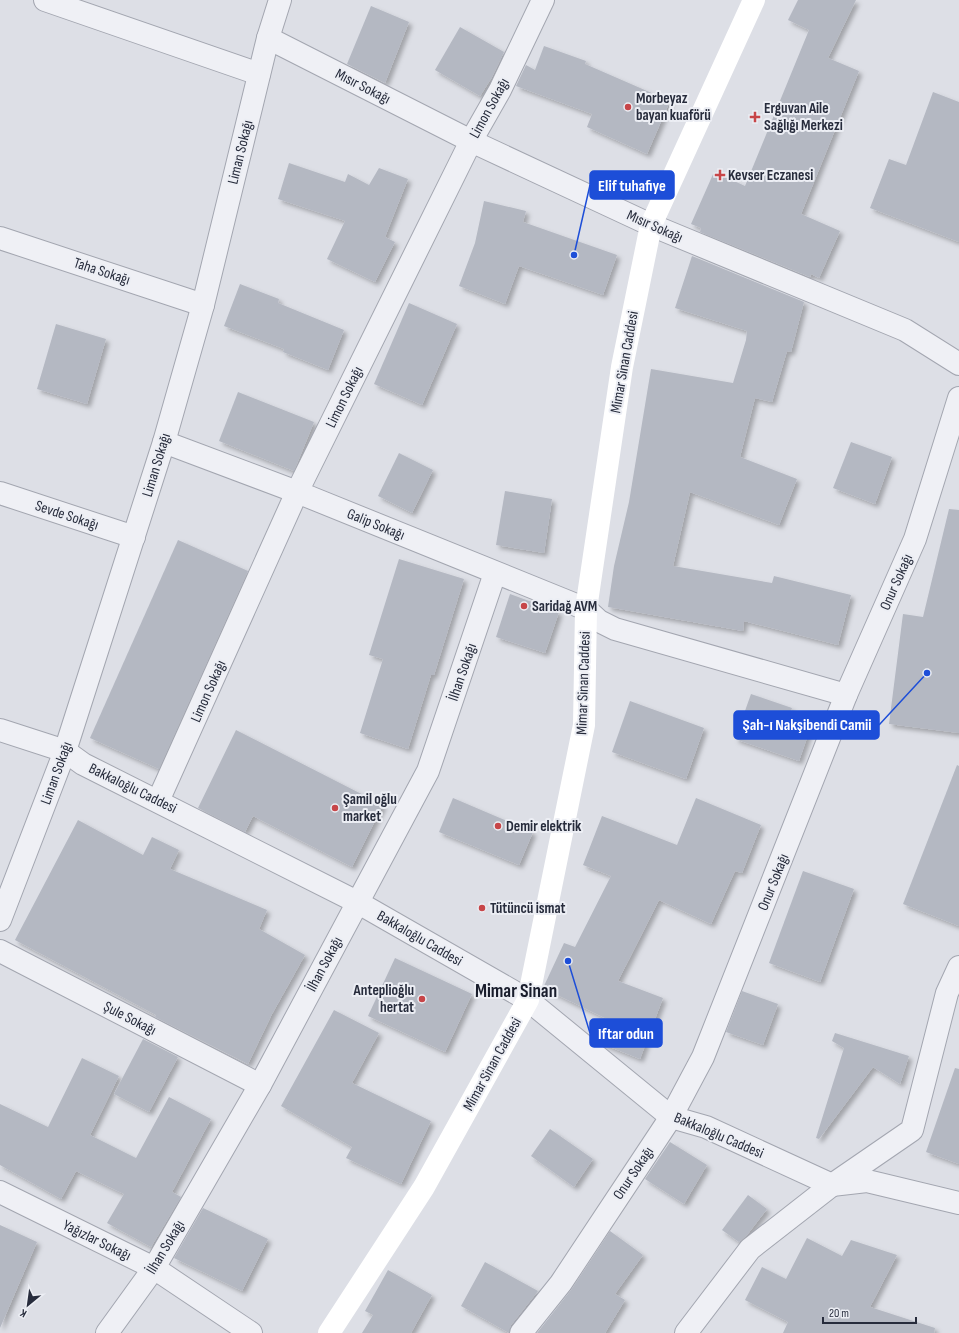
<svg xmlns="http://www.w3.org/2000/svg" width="959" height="1333" viewBox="0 0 959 1333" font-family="'Sofia Sans Condensed',sans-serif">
	<defs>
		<filter id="shadow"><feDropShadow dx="3.5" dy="3.5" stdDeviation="2" flood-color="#0004"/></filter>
	</defs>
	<rect width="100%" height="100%" fill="#dddfe6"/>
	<g fill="#b4b8c2" filter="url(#shadow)">
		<polygon points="798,0 856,0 828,58 859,71 801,214 840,231 819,278 811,274 810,277 700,232 701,228 691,224 714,172 745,186 809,30 788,20"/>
		<polygon points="371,6 409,22 385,83 347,64"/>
		<polygon points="460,27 504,52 492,77 480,96 435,70"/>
		<polygon points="544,46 586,61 585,64 670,101 647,154 587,127 592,114 516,86 526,65 535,70"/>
		<polygon points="933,92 959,102 959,242 870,208 889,159 906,165"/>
		<polygon points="289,163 345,182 348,174 369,185 379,168 408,179 385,237 395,242 375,282 327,259 345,221 278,199"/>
		<polygon points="484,201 526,211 523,222 617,255 603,295 519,266 505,304 459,286 475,243"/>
		<polygon points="692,256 804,302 791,352 787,351 772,402 755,398 740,457 797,479 779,525 690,492 673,566 772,583 774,576 851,595 838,645 744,621 743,631 608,607 614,566 629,502 651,369 733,383 746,340 747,331 675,308"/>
		<polygon points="240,284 279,299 278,303 344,330 328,370 283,352 284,349 224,326"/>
		<polygon points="409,303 457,324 422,405 374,384"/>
		<polygon points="56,324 106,339 87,404 37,389"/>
		<polygon points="238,392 314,422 294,471 219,441"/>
		<polygon points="851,442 892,457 875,504 833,488"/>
		<polygon points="399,453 433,470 412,513 378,496"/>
		<polygon points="505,491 552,499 544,553 496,545"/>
		<polygon points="949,509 959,510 959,733 889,724 903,614 923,617"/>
		<polygon points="178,540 248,571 159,769 90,738"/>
		<polygon points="399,559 464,579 434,675 431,675 408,749 360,733 383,659 369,655"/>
		<polygon points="510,594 559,612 545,653 496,637"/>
		<polygon points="751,694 792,708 789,717 811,726 799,761 735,739"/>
		<polygon points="630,701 704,728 686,779 612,752"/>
		<polygon points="236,730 383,805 352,867 253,816 245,832 198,808"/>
		<polygon points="957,765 959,766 959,926 903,904"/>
		<polygon points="453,798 533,832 519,865 439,832"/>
		<polygon points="696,798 761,825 742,873 735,871 711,924 659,900 618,981 663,998 640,1059 600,1043 609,1020 543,988 544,986 564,943 575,947 611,876 583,865 602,816 677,845"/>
		<polygon points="78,820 143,855 152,837 179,850 170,869 267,910 259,929 305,955 272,1014 248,1064 155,1017 156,1015 15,940"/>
		<polygon points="803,871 854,889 820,982 769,963"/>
		<polygon points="395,958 472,994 445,1052 368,1016"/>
		<polygon points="742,991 778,1004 763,1045 726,1032"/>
		<polygon points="334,1010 379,1033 352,1083 431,1121 401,1184 346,1158 352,1147 281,1106"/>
		<polygon points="835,1033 909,1056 900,1084 873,1067 819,1139 816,1138 844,1048 832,1041"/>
		<polygon points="143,1039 178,1057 149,1112 114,1094"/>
		<polygon points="82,1058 119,1076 90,1135 136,1158 169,1097 211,1119 172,1192 181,1197 151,1247 107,1223 124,1194 76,1171 61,1199 0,1165 0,1104 48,1127"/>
		<polygon points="955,1068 959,1069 959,1164 926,1152"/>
		<polygon points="550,1129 593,1159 574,1187 531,1156"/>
		<polygon points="670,1142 707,1165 684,1204 645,1179"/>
		<polygon points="748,1195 767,1209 747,1235 739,1242 722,1230"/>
		<polygon points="203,1208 268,1239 242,1291 174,1258"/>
		<polygon points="0,1225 37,1242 0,1328"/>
		<polygon points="610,1231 643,1255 615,1294 625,1300 605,1333 537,1333 571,1290"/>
		<polygon points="807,1238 842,1256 851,1240 897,1255 870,1307 935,1328 934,1333 783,1333 788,1322 745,1300 762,1267 786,1279"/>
		<polygon points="485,1262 538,1291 511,1325 509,1333 461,1306"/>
		<polygon points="388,1270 432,1295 411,1333 362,1333 373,1315 365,1311"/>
	</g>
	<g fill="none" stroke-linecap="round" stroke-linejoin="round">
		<g stroke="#a3a6b0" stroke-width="24">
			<g id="street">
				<polyline points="45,0 259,74"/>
				<polyline points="268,38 471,141 651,225 905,330 959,364"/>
				<polyline points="0,238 203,305"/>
				<polyline points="164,442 297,492 586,609 599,621 615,629 846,695"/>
				<polyline points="0,493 134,537"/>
				<polyline points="0,730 65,751 83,764 357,902 528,1000 671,1117 706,1127 832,1185 867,1181 959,1203"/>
				<polyline points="158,801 297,492 471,141 500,90 543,0"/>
				<polyline points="0,920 65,751 164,442 203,305 268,38 280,0"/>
				<polyline points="0,951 260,1085"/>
				<polyline points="0,1192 154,1268 251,1333"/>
				<polyline points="107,1333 154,1268 260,1085 428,771 495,573"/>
				<polyline points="521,1333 561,1283 671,1117 703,1057 846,695 915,539 959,398"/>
				<polyline points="686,1333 750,1249 832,1185 912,1130 947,993 959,967"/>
			</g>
		</g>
		<use href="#street" stroke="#eff0f5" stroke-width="22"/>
		<polyline stroke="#fff" stroke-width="22" points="329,1333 424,1187 528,1000 584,725 586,609 622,367 651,225 754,0"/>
	</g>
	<g fill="#c74548" stroke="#eceef4" stroke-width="1.5">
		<circle cx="628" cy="107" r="4"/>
		<path d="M753 111h4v4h4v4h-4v4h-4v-4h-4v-4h4z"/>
		<path d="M718 169h4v4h4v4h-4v4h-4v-4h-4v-4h4z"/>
		<circle cx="524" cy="606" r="4"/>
		<circle cx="335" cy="808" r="4"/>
		<circle cx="498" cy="826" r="4"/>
		<circle cx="482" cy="908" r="4"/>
		<circle cx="422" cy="999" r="4"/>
	</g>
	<g text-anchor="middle" stroke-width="4" stroke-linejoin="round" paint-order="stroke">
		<g font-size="15" fill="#272c3c" stroke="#eceef4">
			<text transform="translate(363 86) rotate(27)" y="5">Mısır Sokağı</text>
			<text transform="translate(489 108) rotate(-61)" y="5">Limon Sokağı</text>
			<text transform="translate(240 152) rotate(-76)" y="5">Liman Sokağı</text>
			<text transform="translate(655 226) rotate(24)" y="5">Mısır Sokağı</text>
			<text transform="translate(102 271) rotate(18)" y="5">Taha Sokağı</text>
			<text transform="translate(624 362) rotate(-80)" y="5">Mimar Sinan Caddesi</text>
			<text transform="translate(344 397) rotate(-64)" y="5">Limon Sokağı</text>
			<text transform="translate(156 465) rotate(-73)" y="5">Liman Sokağı</text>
			<text transform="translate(67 515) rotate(18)" y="5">Sevde Sokağı</text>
			<text transform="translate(376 524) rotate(22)" y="5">Galip Sokağı</text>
			<text transform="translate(896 582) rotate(-66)" y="5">Onur Sokağı</text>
			<text transform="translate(462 672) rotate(-71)" y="5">İlhan Sokağı</text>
			<text transform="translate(583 683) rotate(-88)" y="5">Mimar Sinan Caddesi</text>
			<text transform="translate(208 691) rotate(-66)" y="5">Limon Sokağı</text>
			<text transform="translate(56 773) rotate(-70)" y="5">Liman Sokağı</text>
			<text transform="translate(133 788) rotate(26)" y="5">Bakkaloğlu Caddesi</text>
			<text transform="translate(773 882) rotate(-68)" y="5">Onur Sokağı</text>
			<text transform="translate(420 938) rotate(30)" y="5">Bakkaloğlu Caddesi</text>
			<text transform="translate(324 964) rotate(-62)" y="5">İlhan Sokağı</text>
			<text transform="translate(130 1018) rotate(27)" y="5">Şule Sokağı</text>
			<text transform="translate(492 1064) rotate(-61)" y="5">Mimar Sinan Caddesi</text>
			<text transform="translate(719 1135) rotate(23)" y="5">Bakkaloğlu Caddesi</text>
			<text transform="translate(633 1173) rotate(-56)" y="5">Onur Sokağı</text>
			<text transform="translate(97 1240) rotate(26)" y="5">Yağızlar Sokağı</text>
			<text transform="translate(165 1247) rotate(-59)" y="5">İlhan Sokağı</text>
		</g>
		<g font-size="15" font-weight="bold" fill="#272c3c" stroke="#eceef4" text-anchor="start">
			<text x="636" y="103">Morbeyaz<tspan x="636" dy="17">bayan kuaförü</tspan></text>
			<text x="764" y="113">Erguvan Aile<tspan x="764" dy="17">Sağlığı Merkezi</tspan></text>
			<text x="728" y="180">Kevser Eczanesi</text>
			<text x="532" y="611">Saridağ AVM</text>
			<text x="343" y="804">Şamil oğlu<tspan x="343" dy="17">market</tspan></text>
			<text x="506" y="831">Demir elektrik</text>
			<text x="490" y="913">Tütüncü ismat</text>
			<text x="414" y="995" text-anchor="end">Anteplioğlu<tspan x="414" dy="17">hertat</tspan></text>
		</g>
		<g font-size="19" font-weight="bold" fill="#191d2c" stroke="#eceef4">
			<text x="516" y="997">Mimar Sinan</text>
		</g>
	</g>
	<path fill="none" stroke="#1d4ed8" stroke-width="1.5" d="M574 255L590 185M927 673L879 725M568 961L590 1033"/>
	<g fill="#1d4ed8" stroke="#eceef4" stroke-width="1.5">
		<circle cx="574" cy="255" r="4"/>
		<circle cx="927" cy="673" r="4"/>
		<circle cx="568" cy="961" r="4"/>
	</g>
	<g fill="#1d4ed8" stroke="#1d4ed8" stroke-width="1.5">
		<rect x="590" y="171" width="84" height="28" rx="4"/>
		<rect x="734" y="711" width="145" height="28" rx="4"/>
		<rect x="590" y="1019" width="72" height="28" rx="4"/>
	</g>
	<g font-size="16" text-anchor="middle" font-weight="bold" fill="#fff">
		<text x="632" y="191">Elif tuhafiye</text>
		<text x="807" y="730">Şah-ı Nakşibendi Camii</text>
		<text x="626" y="1039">Iftar odun</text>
	</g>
	<g transform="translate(28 1305) rotate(209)" stroke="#eceef4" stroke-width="3" paint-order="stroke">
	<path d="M0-3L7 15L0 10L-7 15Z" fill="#272c3c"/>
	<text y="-6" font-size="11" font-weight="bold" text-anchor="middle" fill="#272c3c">K</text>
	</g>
	<path d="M823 1317v6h93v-6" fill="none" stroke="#272c3c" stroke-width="2"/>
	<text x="829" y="1317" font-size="12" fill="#272c3c" stroke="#eceef4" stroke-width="3" paint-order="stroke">20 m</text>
</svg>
